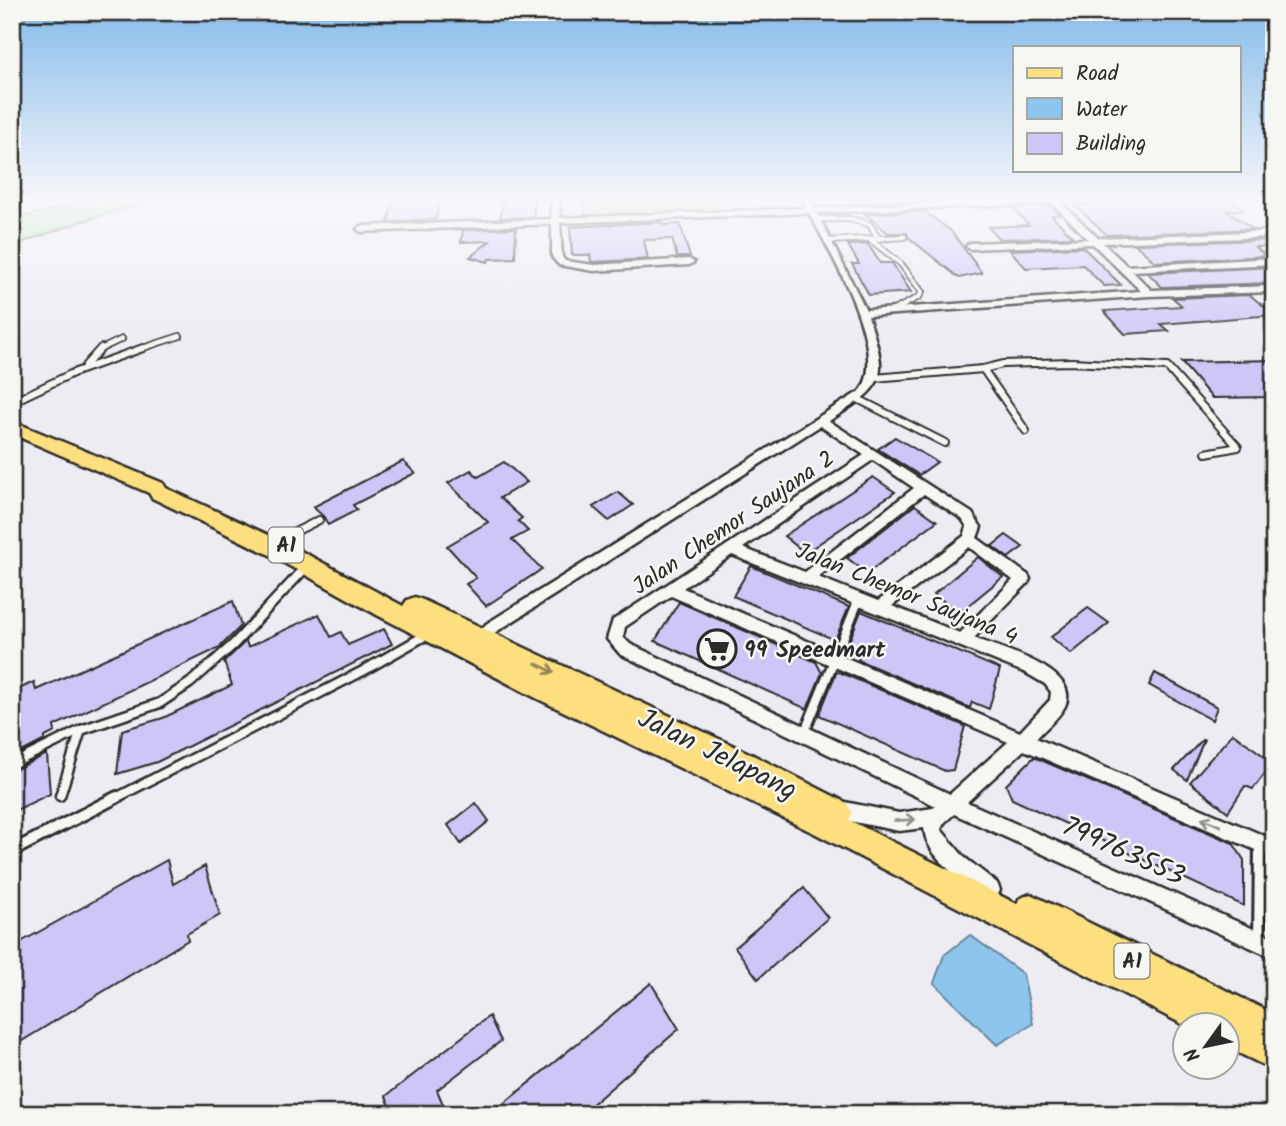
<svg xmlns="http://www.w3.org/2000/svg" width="1286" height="1126" viewBox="0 0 1286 1126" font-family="Kalam,sans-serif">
	<rect width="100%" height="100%" fill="#eeecf3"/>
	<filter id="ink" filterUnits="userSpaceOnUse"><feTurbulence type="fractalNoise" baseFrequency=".0143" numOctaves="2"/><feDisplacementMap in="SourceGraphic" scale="14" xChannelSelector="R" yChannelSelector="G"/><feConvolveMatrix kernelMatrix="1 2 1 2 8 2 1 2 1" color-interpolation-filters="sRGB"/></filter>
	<g filter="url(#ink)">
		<g fill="#b0e9ad" stroke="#6e8a6c" stroke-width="2">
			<polygon points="103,198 161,198 86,220 12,246 12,219"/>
			<polygon points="583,198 715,198 720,211 585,218"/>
		</g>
		<polygon fill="#8ec5ec" stroke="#66879f" stroke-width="2" points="970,935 1023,974 1033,1024 997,1045 934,983 944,955"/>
		<g fill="#cfc5f7" stroke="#2b2b2b" stroke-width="2">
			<polygon points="394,198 440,198 436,219 388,222"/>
			<polygon points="504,198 534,198 534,217 500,218"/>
			<polygon points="846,198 907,198 911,201 853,204"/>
			<polygon points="1228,198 1244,210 1227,211 1253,229 1107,235 1075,205 1121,203 1139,199"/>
			<polygon points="1051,206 1060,215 1052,215 1053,217 1073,237 999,239 988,227 1029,225 1012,207"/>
			<polygon points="924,211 951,231 982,273 959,278 909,238 907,233 888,233 865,214"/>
			<polygon points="663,222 663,225 680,224 690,257 677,257 672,239 644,240 648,259 594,262 591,262 590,255 572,255 570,227"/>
			<polygon points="516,228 515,258 489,259 488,262 470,257 490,241 461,242 463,230"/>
			<polygon points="1267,240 1274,246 1255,247 1266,256 1155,262 1135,244"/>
			<polygon points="868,244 880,263 892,263 911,292 869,295 852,264 859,264 848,245"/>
			<polygon points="1083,247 1121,285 1104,286 1083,265 1026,268 1010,250"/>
			<polygon points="1274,267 1274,283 1162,287 1148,273"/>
			<polygon points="1250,295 1274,315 1161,324 1169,331 1125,334 1104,311 1182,306 1173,298"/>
			<polygon points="1274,360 1274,397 1212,398 1181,362"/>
			<polygon points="895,437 937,462 919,475 878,449"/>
			<polygon points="403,461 415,473 353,505 357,510 328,525 324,517 313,507"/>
			<polygon points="504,462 527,482 500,498 522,518 518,521 528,531 512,540 542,569 486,606 466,584 476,578 447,546 488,522 448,483 471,470 478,477"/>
			<polygon points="873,477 895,492 805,553 784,536"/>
			<polygon points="618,492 633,505 609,521 593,507"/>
			<polygon points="915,505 937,521 867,573 847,558"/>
			<polygon points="1006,535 1023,547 1008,558 992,546"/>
			<polygon points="978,557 1003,577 959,613 934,594"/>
			<polygon points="751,566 849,607 835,640 733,596"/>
			<polygon points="233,601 241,626 219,648 54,726 55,732 45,737 45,740 12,757 12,692 34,682 36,690"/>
			<polygon points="679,602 816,662 822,673 807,709 655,641"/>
			<polygon points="1088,608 1109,623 1071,654 1051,637"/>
			<polygon points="861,611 1000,669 989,709 972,702 970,708 858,660 860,653 847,647"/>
			<polygon points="319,614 331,637 341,632 348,645 384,629 392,644 157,762 117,774 122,730 163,718 232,685 224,662 246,641 248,647"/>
			<polygon points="839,672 965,726 953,770 945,771 819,715 836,673"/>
			<polygon points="1155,673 1217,707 1212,720 1149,685"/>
			<polygon points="1233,733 1273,763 1253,789 1245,786 1228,812 1190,782"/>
			<polygon points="1203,739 1204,740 1187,780 1174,770"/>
			<polygon points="47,754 50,794 12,812 12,771"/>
			<polygon points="1034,757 1233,843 1244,860 1244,906 1012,799 1006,785"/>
			<polygon points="476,803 489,821 461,844 448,825"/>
			<polygon points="167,860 173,884 205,866 220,915 187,934 188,940 12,1047 12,947"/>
			<polygon points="804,888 828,918 758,979 735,947"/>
			<polygon points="651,983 679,1029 581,1114 491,1114"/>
			<polygon points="489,1016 501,1041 437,1090 447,1114 393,1114 386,1096"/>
		</g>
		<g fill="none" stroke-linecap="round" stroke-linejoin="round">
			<g stroke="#2b2b2b" stroke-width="8">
				<g id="service-far3">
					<polyline points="816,219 850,219 869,224 879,239"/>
					<polyline points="870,239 901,264 922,292 919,297 892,311"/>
					<polyline points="827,241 904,237"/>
					<polyline points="99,350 122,339"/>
					<polyline points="137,350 180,336"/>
				</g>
			</g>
			<g stroke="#2b2b2b" stroke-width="10">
				<g id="service-far2">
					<polyline points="85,366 101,348"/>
					<polyline points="983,369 1026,431"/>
					<polyline points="874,378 983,369 1003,364 1072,362 1167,367 1238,447 1206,453"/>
					<polyline points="856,398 945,443"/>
					<polyline points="12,402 73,373 143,348"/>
					<polyline points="277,541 319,520"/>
				</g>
			</g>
			<g stroke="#2b2b2b" stroke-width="13">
				<g id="service-far1">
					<polyline points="804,734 859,599"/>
					<polyline points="12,764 81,730 160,703 190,683 234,644 307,566"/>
					<polyline points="60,796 81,730"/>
					<polyline points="114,799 363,671 428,634"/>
				</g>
			</g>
			<g stroke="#2b2b2b" stroke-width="16">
				<g id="service">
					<polyline points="12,851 117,797"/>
					<polyline points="1259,941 1260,844"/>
				</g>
			</g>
			<g stroke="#2b2b2b" stroke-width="5">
				<path id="minor" d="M551,198H559L560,218L806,208L801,198H809L815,208L1048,198H1125L1121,200L1061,203L1098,238L1274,231V237L1103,243L1127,266L1274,258V264L1132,271L1151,290L1274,286V292L1149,296L868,316C890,381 885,385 829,421L972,513L981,527L977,538L1028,575L1030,579L1028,583L974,638C998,648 1082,669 1065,706C1059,718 1045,729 1036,738L1274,840V858L1024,750L967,802L1274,938V958L954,814L944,823L941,829L944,833L964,857L997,883L1000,890L997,897L990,900L983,897C962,880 926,857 924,828L899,831L835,818L829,815L826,809L829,803L835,800L899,813L933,808L936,806L620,654L607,639L613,620L864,455L820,426L496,632C490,641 485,655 473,651L470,646L486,624L860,391C890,352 830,252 809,213L560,223L562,257L565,261L594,265L689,259L694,262L689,265L594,271L559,265L552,257V224L361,232L357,229L361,226L551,219ZM1052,203L1088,239L970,243L966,246L970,249L1093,244L1141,291L866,310L817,213ZM873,460L914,488L805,572L743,548ZM924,494L962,519L967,527L964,536L878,601L818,577ZM969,547L1013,580L960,633L892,606ZM732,555L1026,673L1045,684L1051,692L1050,700L1020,732L683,588ZM671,596L1008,742L950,794L630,644L623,637L625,627Z"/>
			</g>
			<g stroke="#2b2b2b" stroke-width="5">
				<polygon id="primary" points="12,421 163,483 166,488 286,543 403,606 407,600 415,597 423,600 749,753 847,803 852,813 849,820 1017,904 1019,899 1030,894 1041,899 1274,1014 1274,1070 1226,1047 1226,1024 1184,1025 816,834 536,698 377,615 270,555 152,498 149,493 12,434"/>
			</g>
			<use href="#service-far3" stroke="#f6f6f2" stroke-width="4.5"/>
			<use href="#service-far2" stroke="#f6f6f2" stroke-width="6"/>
			<use href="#service-far1" stroke="#f6f6f2" stroke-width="8"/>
			<use href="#service" stroke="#f6f6f2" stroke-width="10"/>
			<use href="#minor" fill="#f6f6f2" fill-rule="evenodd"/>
			<use href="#primary" fill="#fedf80" fill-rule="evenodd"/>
		</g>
		<defs><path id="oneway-shaft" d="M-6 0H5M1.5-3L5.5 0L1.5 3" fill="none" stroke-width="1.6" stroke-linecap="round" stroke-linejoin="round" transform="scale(1.75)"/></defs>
		<use stroke="#948556" href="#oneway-shaft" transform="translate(545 668) rotate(26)"/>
		<g stroke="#90908e">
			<use href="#oneway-shaft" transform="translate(905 820) rotate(-3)"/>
			<use href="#oneway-shaft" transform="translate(1211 822) rotate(-157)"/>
		</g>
	</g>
	<linearGradient id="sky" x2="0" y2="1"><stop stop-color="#84bbea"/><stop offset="0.56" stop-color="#f7f6fa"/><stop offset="1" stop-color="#f7f6fa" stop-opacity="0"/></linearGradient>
	<rect width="1286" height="356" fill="url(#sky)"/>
	<defs>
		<g id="supermarket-ring" transform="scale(2.0125)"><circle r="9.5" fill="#f6f6f2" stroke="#2b2b2b" stroke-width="1.5"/><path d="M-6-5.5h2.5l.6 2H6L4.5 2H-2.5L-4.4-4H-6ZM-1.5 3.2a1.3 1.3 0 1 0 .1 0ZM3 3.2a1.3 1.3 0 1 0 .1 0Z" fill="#2b2b2b"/></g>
	</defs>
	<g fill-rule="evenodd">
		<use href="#supermarket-ring" x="717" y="649"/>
	</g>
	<g text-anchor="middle" stroke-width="5" stroke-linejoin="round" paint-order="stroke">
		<g fill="#f6f6f2" stroke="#686867" stroke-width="2">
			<rect x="268.5" y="527.5" width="35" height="35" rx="5"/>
			<rect x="1114.5" y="943.5" width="35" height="35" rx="5"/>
		</g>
		<g font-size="21" font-weight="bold" fill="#2b2b2b">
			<text x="286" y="552">A1</text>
			<text x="1132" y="968">A1</text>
		</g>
		<g font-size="23" fill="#2b2b2b" stroke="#f6f6f2">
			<text transform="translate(733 522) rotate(-34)" y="8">Jalan Chemor Saujana 2</text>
			<text transform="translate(907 593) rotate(22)" y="8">Jalan Chemor Saujana 4</text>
		</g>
		<g font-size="23" font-weight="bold" fill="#2b2b2b" stroke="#f6f6f2" text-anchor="start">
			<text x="744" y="657">99 Speedmart</text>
		</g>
		<g font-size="28" fill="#2b2b2b" stroke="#f6f6f2">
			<text transform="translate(718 753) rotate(26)" y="10">Jalan Jelapang</text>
			<text transform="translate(1124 850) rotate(24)" y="10">799763553</text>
		</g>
	</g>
	<rect width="1286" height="1126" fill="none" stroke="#f6f6f2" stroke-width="42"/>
	<rect x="21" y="21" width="1244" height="1084" fill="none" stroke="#2b2b2b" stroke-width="2.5" filter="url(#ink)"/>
	<rect x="1013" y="46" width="228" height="126" fill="#f6f6f2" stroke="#a5a5a2" stroke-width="2"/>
	<rect x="1027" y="68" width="35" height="10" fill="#fedf80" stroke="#a5a5a2" stroke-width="2"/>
	<text x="1076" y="80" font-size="21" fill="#2b2b2b">Road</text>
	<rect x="1027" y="98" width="35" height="21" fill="#8ec5ec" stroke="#a5a5a2" stroke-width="2"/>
	<text x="1076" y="116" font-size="21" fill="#2b2b2b">Water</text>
	<rect x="1027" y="133" width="35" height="21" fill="#cfc5f7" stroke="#a5a5a2" stroke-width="2"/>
	<text x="1076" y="150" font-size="21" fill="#2b2b2b">Building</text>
	<g transform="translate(1206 1046) rotate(237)"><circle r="33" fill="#f6f6f2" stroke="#a5a5a2" stroke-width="2"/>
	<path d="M0-5L12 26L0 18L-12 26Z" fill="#2b2b2b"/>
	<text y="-10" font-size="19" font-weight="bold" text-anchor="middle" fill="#2b2b2b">N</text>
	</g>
</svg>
